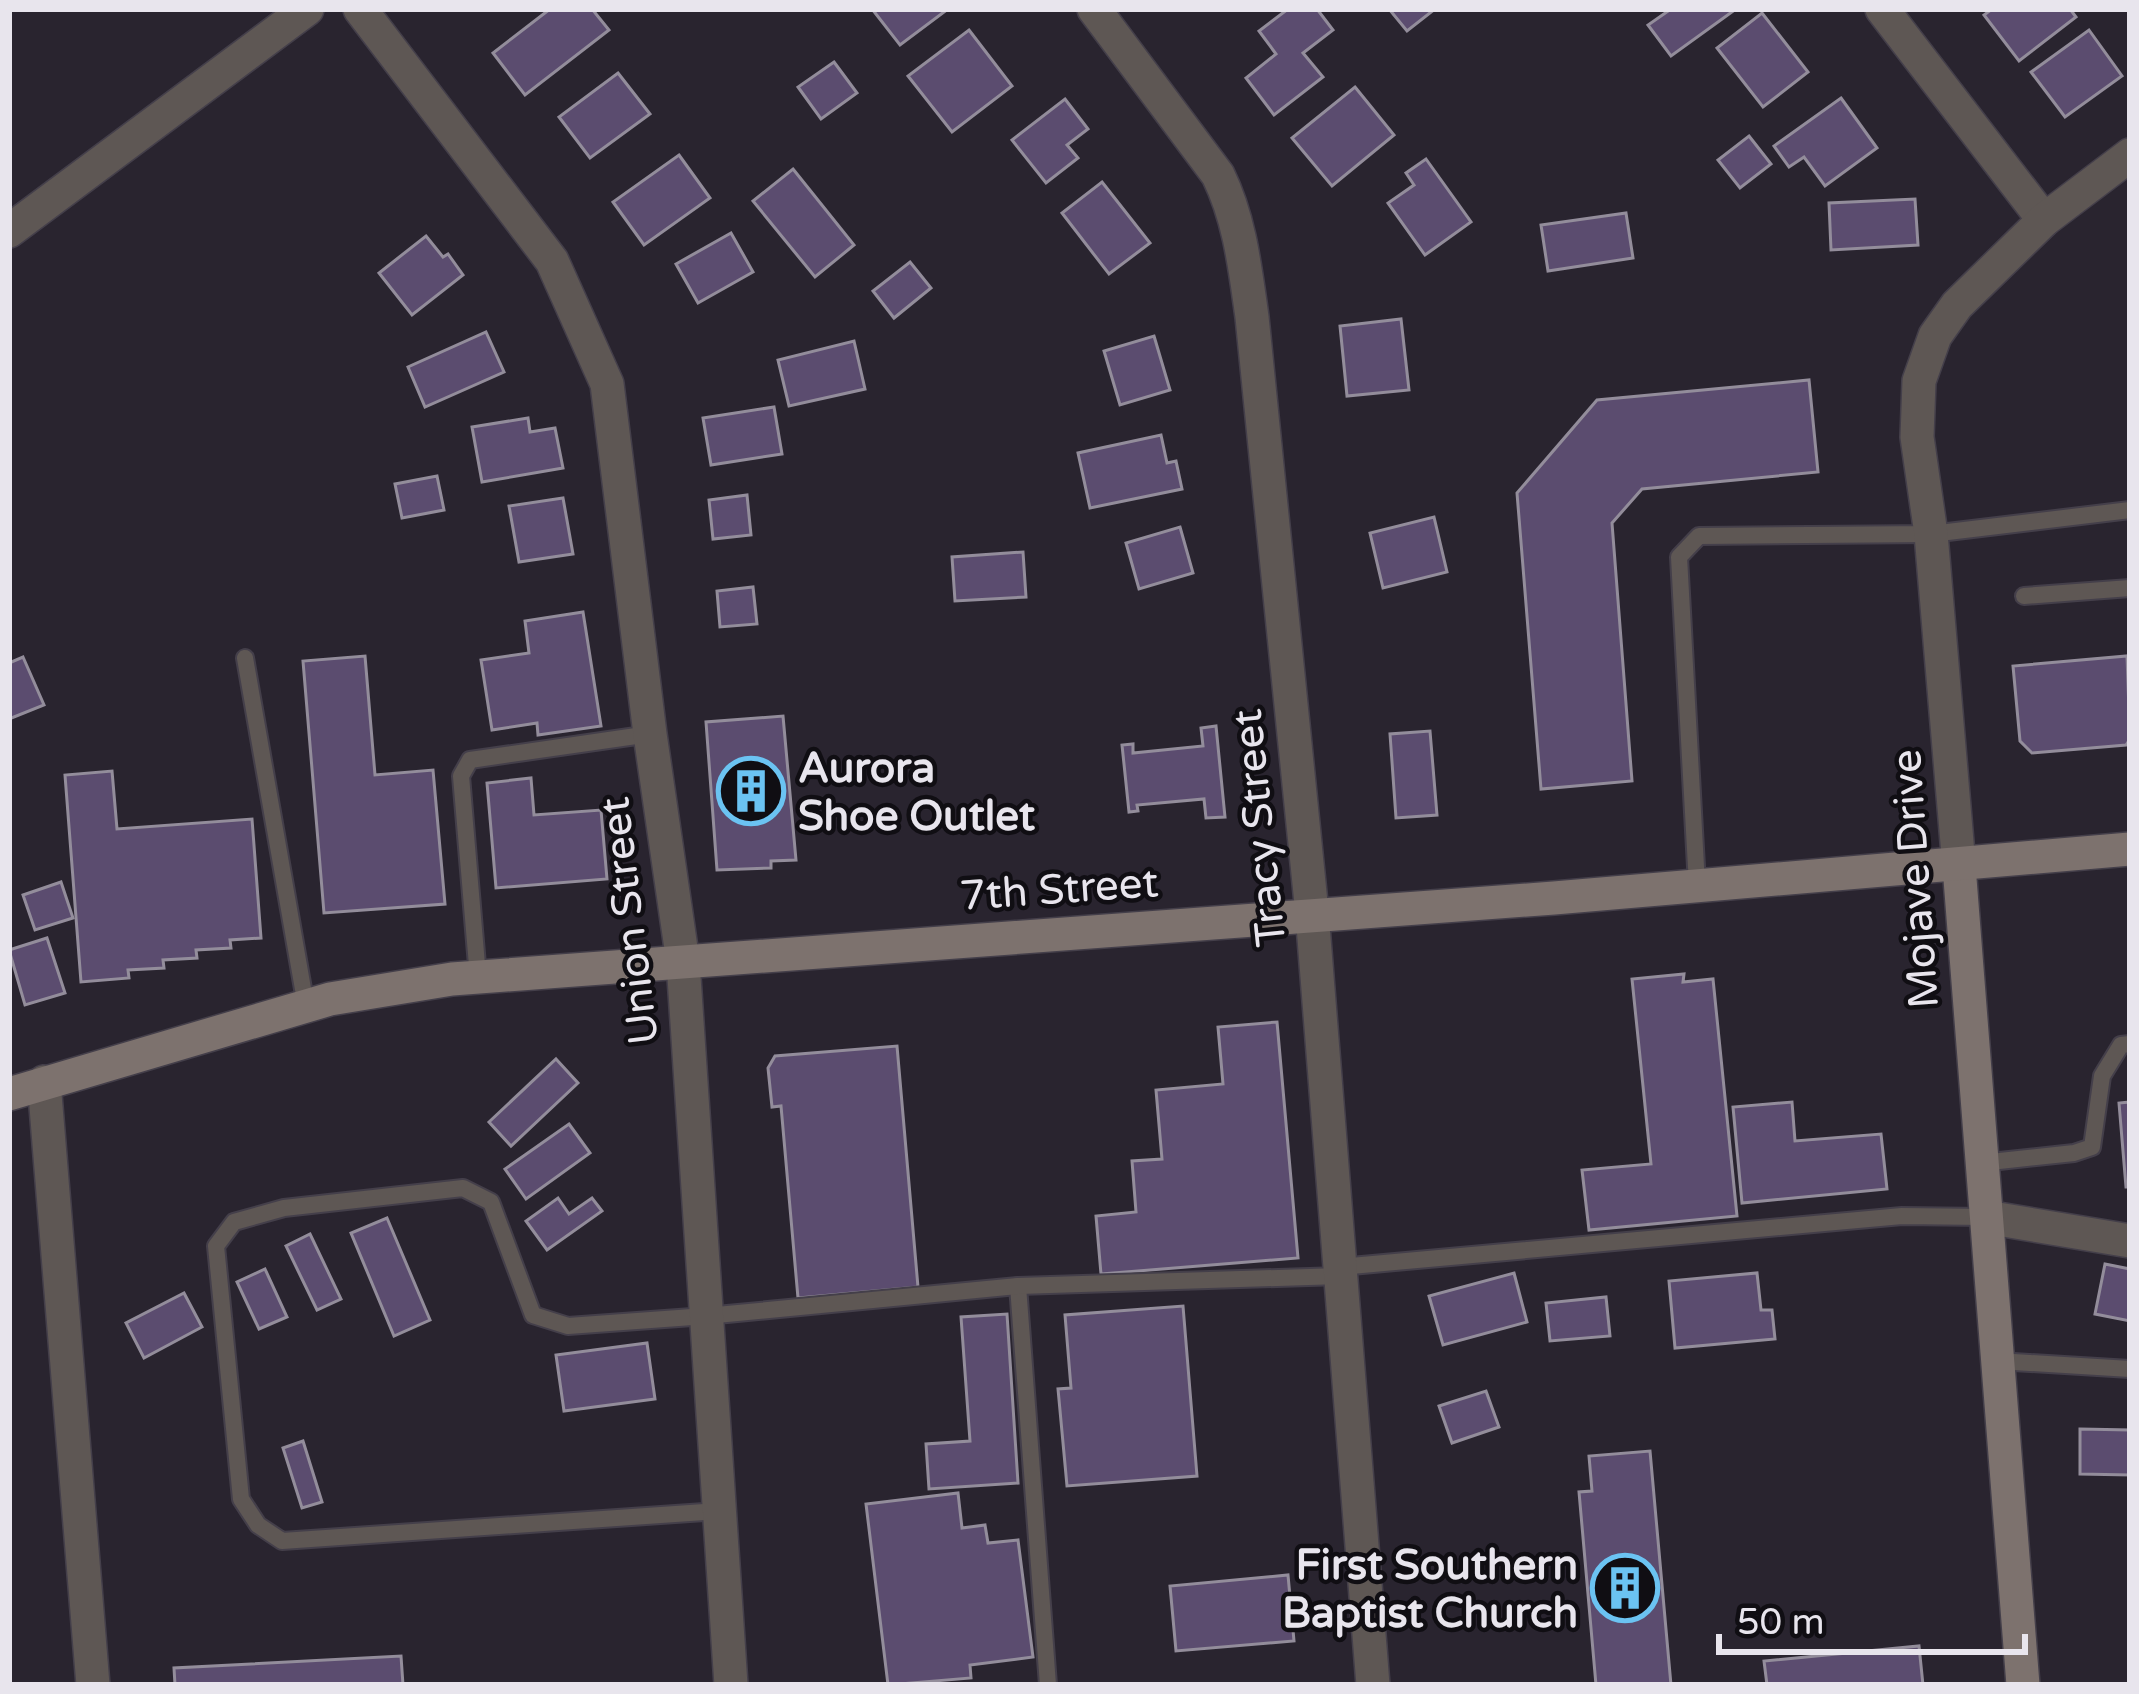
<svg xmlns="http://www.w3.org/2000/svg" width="2139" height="1694" viewBox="0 0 2139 1694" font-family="'Varela Round',sans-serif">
	<rect width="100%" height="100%" fill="#29242f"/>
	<g fill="#5b4c6f" stroke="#938d9b" stroke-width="3">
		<polygon points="550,9 592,9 609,30 525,95 493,53"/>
		<polygon points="872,9 948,9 900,45"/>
		<polygon points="1288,9 1317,9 1333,30 1303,53 1323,77 1274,115 1246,78 1276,54 1259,31"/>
		<polygon points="1389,9 1435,9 1407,31"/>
		<polygon points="1671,9 1736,9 1671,56 1648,25"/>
		<polygon points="1992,9 2070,9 2076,17 2019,61 1984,15"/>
		<polygon points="1762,13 1808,72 1763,107 1717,48"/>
		<polygon points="969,30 1012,86 952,132 908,76"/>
		<polygon points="2089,30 2122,76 2065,117 2031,72"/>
		<polygon points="834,62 857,93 821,119 798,87"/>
		<polygon points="618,73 650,114 590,158 559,117"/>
		<polygon points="1355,87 1394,135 1332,186 1292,138"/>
		<polygon points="1841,98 1877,148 1825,186 1804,157 1789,167 1774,146"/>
		<polygon points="1065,99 1088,129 1067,145 1078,158 1046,183 1012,140"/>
		<polygon points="1749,136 1771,164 1740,188 1718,160"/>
		<polygon points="679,155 710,198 644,245 613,202"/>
		<polygon points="1426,159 1471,222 1425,255 1388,203 1414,185 1406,173"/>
		<polygon points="793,169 854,245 815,277 753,201"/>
		<polygon points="1102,182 1150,243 1109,274 1062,213"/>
		<polygon points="1915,199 1918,245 1831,250 1829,203"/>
		<polygon points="1626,213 1633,258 1548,271 1541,225"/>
		<polygon points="731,233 753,272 698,303 676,264"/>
		<polygon points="426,236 443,257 448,254 463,275 412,315 379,273"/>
		<polygon points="910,262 931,288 894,318 873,291"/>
		<polygon points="1401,319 1409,390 1347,396 1340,326"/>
		<polygon points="486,332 504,372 425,407 408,367"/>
		<polygon points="1154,336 1170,390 1120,405 1104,351"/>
		<polygon points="854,341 865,389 789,406 778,360"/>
		<polygon points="1809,380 1818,472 1642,489 1612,523 1632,781 1541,789 1517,493 1597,400"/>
		<polygon points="774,407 782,454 711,465 703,418"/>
		<polygon points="528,418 530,432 555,428 563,468 482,482 472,427"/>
		<polygon points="1161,435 1167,463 1176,461 1182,489 1090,508 1078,453"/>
		<polygon points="437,476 444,510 402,518 395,484"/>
		<polygon points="747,495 751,535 713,539 709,500"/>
		<polygon points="563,498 573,554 519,562 509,506"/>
		<polygon points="1434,517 1447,572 1383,588 1370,533"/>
		<polygon points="1180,527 1193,573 1139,589 1126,543"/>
		<polygon points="1023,552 1026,597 955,601 952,557"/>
		<polygon points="753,587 757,624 720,627 717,591"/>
		<polygon points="583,612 601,726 538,735 537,723 492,730 481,660 529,653 525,621"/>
		<polygon points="365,656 375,775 433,770 445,904 324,913 303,661"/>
		<polygon points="2127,656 2130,739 2126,745 2032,753 2020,741 2013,666"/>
		<polygon points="23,657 44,705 9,719 9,663"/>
		<polygon points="783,716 796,860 771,861 771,868 717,870 706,722"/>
		<polygon points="1216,726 1225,817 1206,818 1204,799 1137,805 1138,811 1129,812 1122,745 1133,744 1133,753 1203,746 1201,728"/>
		<polygon points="1430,731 1437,815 1396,818 1390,734"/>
		<polygon points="112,771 117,829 252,819 261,938 230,940 231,948 196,950 197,958 163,960 164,968 128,970 129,978 81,982 65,775"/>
		<polygon points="531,778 534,815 601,810 607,879 496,888 487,783"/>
		<polygon points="61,882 73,918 35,930 23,895"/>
		<polygon points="47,938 65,993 25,1005 9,950"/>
		<polygon points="1684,974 1683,982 1713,979 1737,1216 1589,1230 1582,1170 1651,1164 1632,979"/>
		<polygon points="1277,1022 1298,1258 1101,1274 1096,1216 1136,1212 1132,1161 1162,1159 1156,1090 1223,1084 1218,1027"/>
		<polygon points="897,1046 918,1287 798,1298 781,1106 772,1107 768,1068 775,1056"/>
		<polygon points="556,1059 578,1083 511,1146 489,1122"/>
		<polygon points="1792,1102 1795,1141 1881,1134 1887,1189 1742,1203 1733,1107"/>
		<polygon points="2130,1102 2130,1187 2126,1187 2119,1103"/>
		<polygon points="569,1124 590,1153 526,1199 505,1169"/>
		<polygon points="558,1198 569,1214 592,1198 602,1211 547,1250 526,1221"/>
		<polygon points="387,1218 430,1320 394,1336 351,1233"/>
		<polygon points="310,1234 341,1299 317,1310 286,1246"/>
		<polygon points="2105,1264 2130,1269 2130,1321 2095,1314"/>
		<polygon points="265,1269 287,1317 259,1329 237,1282"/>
		<polygon points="1514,1273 1527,1322 1443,1345 1429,1296"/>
		<polygon points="1757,1273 1761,1310 1772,1310 1775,1339 1675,1348 1669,1281"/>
		<polygon points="184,1293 202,1327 144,1358 126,1323"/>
		<polygon points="1606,1297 1610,1336 1550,1341 1546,1303"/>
		<polygon points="1183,1306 1197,1476 1067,1486 1058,1389 1071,1388 1065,1315"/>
		<polygon points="1007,1314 1018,1483 929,1489 926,1444 970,1441 961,1317"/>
		<polygon points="647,1343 655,1399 564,1411 556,1355"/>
		<polygon points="1486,1391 1499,1427 1452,1443 1439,1406"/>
		<polygon points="2080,1429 2130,1430 2130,1475 2080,1474"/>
		<polygon points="303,1441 322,1502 302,1508 283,1448"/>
		<polygon points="1650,1451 1671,1685 1596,1685 1579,1492 1592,1491 1589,1456"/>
		<polygon points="958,1493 962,1528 985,1525 988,1543 1018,1540 1033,1657 970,1665 971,1678 888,1685 866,1504"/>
		<polygon points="1288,1575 1294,1641 1176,1651 1170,1586"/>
		<polygon points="1919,1646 1923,1685 1767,1685 1764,1661"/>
		<polygon points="401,1656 403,1685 175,1685 174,1668"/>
	</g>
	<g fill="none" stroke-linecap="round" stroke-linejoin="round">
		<g stroke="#443f4a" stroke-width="20">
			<g id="service">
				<polyline points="2024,596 2130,588"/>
				<polyline points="245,658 306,1006"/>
				<polyline points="1697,885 1679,557 1699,536 1931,534 2130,510"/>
				<polyline points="478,977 461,776 470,760 650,734"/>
				<polyline points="1981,1163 2074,1153 2092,1147 2102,1076 2121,1045 2130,1044"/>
				<polyline points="1340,1267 1902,1216 1986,1217"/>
				<polyline points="1018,1286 1048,1685"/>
				<polyline points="1997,1361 2130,1369"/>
				<polyline points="719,1511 282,1541 258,1525 241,1499 216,1246 234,1222 284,1208 463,1188 491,1202 533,1315 568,1326 706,1316 1018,1286 1340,1276"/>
			</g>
		</g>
		<g stroke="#443f4a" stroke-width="36">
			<g id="minor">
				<polyline points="360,9 552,261 607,384 650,734 683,962 731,1685"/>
				<path d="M1094,9L1218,175C1240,220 1245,268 1252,317L1312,913L1373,1685"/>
				<polyline points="1882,9 2044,220"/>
				<polyline points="9,231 307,9"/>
				<polyline points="44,1082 93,1685"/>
				<polyline points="1986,1217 2130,1241"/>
			</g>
		</g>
		<g stroke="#443f4a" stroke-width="36">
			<polyline id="tertiary" points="1959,866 1931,534 1917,437 1919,381 1935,336 1957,305 2044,220 2130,155"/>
		</g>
		<g stroke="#443f4a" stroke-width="36">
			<g id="secondary">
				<polyline points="1959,866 2023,1685"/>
				<polyline points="9,1094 330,999 452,979 1554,898 2130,849"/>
			</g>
		</g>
		<use href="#service" stroke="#5e5754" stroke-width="16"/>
		<use href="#minor" stroke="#5e5754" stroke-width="33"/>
		<use href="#tertiary" stroke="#5e5754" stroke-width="33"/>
		<use href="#secondary" stroke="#7d726e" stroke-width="33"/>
	</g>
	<defs>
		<g id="building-ring" transform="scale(3.45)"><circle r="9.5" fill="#100e13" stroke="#6bc3f2" stroke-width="1.5"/><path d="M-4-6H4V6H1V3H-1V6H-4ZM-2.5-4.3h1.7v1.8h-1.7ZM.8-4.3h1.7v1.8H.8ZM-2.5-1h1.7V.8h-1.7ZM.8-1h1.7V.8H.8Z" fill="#6bc3f2"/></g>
	</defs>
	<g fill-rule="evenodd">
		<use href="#building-ring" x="751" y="791"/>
		<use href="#building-ring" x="1625" y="1588"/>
	</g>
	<g text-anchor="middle" stroke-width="9" stroke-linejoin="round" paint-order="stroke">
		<g font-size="42" font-weight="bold" fill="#e8e5ed" stroke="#100e13" text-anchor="start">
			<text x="798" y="782">Aurora<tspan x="798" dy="48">Shoe Outlet</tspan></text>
			<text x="1578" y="1579" text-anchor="end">First Southern<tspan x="1578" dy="48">Baptist Church</tspan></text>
		</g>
		<g font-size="42" fill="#e8e5ed" stroke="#100e13">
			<text transform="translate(1258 828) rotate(-96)" y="15">Tracy Street</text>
			<text transform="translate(1914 879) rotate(-94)" y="15">Mojave Drive</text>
			<text transform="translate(1059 888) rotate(-4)" y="15">7th Street</text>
			<text transform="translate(628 921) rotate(-97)" y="15">Union Street</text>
		</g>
	</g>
	<rect width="2139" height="1694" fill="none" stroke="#e8e5ed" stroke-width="24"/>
	<path d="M1719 1634v18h306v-18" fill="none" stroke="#e8e5ed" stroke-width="6"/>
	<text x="1737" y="1634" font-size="36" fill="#e8e5ed" stroke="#100e13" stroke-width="9" paint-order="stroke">50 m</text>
</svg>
